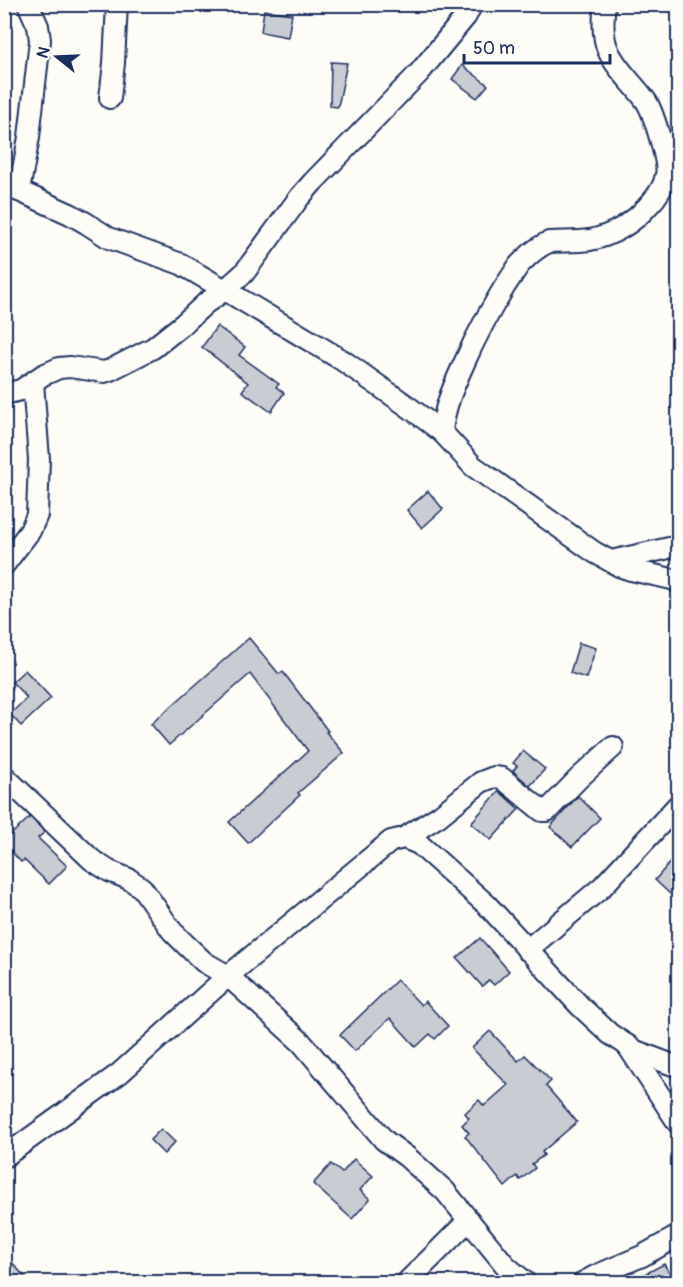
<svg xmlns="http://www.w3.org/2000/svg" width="683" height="1287" viewBox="0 0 683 1287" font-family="Pangolin,sans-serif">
	<rect width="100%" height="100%" fill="#fdfcf7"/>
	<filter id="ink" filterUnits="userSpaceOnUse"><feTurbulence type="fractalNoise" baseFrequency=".0167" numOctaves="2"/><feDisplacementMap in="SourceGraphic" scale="12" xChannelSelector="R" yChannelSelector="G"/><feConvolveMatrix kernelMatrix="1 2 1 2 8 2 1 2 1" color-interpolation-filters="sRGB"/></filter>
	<g filter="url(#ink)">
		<g fill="#c9ccd3" stroke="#1b2f5e" stroke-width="1.5">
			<polygon points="264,10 292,14 288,37 261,32"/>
			<polygon points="331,62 347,63 338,107 330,106"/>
			<polygon points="462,65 488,85 477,98 452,79"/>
			<polygon points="217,326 245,347 239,355 279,384 276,387 284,393 271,412 242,391 248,383 202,347"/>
			<polygon points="428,491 443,509 422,528 407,510"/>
			<polygon points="249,638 279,674 283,672 328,731 326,732 344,753 298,793 300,795 248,843 229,822 308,751 250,674 169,745 151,724"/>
			<polygon points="579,643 596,648 586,678 570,673"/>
			<polygon points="25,670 51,698 21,726 10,714 27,698 12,682"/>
			<polygon points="523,751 545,769 530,786 513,771 517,766 513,763"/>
			<polygon points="499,791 519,809 491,840 471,823"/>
			<polygon points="578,796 600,818 572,847 550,827"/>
			<polygon points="30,817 45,832 38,838 67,866 49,884 24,860 21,862 4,844 4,841"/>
			<polygon points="678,853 678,884 670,894 655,880"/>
			<polygon points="480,938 509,971 494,985 489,980 482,986 457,958"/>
			<polygon points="397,980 421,1005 425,1001 448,1026 435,1039 430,1034 416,1047 390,1018 355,1051 340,1035"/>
			<polygon points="490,1031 518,1061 525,1055 551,1081 546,1086 577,1122 542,1152 544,1155 532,1164 535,1168 520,1180 517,1176 505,1187 465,1136 469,1133 462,1125 469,1118 465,1113 479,1100 484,1106 508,1085 472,1048"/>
			<polygon points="161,1129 175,1142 164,1154 150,1140"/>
			<polygon points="354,1159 373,1176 360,1190 370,1199 352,1219 313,1184 331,1164 342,1173"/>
			<polygon points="4,1253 29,1282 4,1282"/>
			<polygon points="664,1264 675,1282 630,1282"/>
		</g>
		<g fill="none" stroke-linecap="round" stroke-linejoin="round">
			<g stroke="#1b2f5e" stroke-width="24">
				<g id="minor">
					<polyline points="110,98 114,63 117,4"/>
					<polyline points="4,186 19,191 70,214 86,223 109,238 181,264 225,290 342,360 406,405 442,432 473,466 594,552 619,566 631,570 672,579 678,582"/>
					<polyline points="19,191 29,137 40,40 38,26 28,4"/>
					<polyline points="4,394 21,390 43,375 59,368 70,367 104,372 110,370 153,348 182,325 206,303 225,290 244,273 299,198 313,182 419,73 466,16 472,4"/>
					<path d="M442,432C444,409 452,390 461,370C477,333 496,298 519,265C528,256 537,247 549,242C562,241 576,242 590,240C612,236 633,223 648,206C656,198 664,187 666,175C669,163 653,111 646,101C634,84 616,69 608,50C602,36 603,18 605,4"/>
					<polyline points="611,561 678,546"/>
					<polyline points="4,565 30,531 37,515 39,459 33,383"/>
					<polyline points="4,776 92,860 109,871 129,879 142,888 172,931 185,944 204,962 228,976 301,1042 384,1140 407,1157 445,1191 506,1266 525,1282"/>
					<polyline points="404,838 439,816 481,782 494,777 502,778 542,811 547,811 579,778 613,747"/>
					<polyline points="527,950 602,887 678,805"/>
					<polyline points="627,1045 678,1123"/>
					<polyline points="4,1157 120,1073 228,976 391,841 404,838 419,844 487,905 580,1006 610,1034 636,1051 678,1067"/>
					<polyline points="407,1282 469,1220"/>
					<polyline points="584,1282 595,1276 642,1256 678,1236"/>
				</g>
			</g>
			<use href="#minor" stroke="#fdfcf7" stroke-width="20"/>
		</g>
	</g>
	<rect width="683" height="1287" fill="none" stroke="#fdfcf7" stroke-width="24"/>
	<rect x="12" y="12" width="659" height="1263" fill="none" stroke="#1b2f5e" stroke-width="2" filter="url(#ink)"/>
	<g transform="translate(57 57) rotate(288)" stroke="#fdfcf7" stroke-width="4.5" paint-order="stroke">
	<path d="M0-4.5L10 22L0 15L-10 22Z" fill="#1b2f5e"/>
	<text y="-9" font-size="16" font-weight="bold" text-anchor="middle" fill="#1b2f5e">N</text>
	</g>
	<path d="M464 54v9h146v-9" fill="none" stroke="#1b2f5e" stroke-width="3"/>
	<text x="473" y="54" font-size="18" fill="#1b2f5e" stroke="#fdfcf7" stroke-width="4.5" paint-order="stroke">50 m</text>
</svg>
